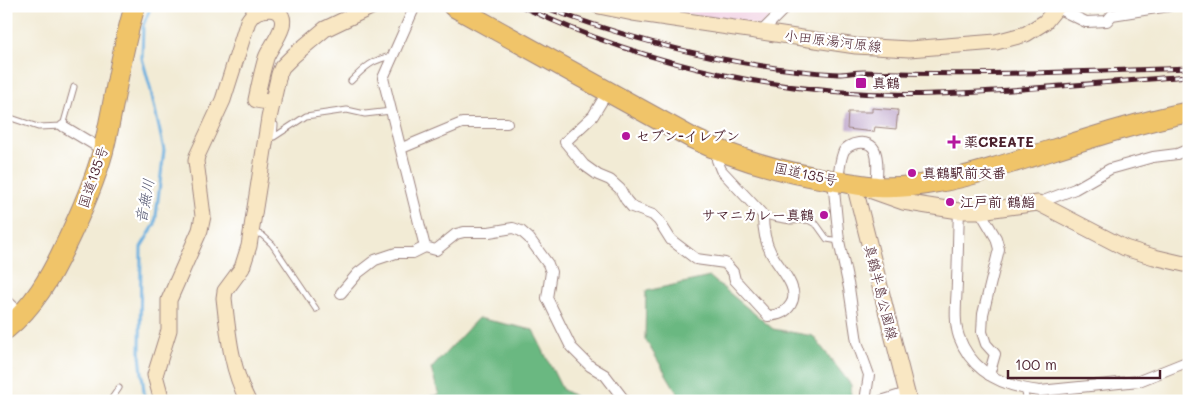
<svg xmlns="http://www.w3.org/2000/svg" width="1195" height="407" viewBox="0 0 1195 407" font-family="Mali,'Klee One',sans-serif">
	<rect width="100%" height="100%" fill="#fff"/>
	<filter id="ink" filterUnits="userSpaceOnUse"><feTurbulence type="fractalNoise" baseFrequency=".02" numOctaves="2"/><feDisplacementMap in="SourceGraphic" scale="10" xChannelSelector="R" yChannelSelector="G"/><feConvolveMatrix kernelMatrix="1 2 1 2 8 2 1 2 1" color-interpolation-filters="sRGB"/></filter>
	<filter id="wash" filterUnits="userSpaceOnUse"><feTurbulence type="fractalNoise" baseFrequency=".0096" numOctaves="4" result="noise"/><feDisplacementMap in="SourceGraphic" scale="20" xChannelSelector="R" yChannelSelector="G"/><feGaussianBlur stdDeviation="1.12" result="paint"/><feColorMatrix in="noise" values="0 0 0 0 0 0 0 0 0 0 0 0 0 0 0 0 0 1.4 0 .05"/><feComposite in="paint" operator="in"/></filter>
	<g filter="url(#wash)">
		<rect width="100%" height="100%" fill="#f2ebd5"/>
		<polygon fill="#f1d0e2" points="640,6 781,6 761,26"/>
		<g fill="#6ab881" stroke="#5a6c56">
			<polygon points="710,277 773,329 813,336 851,385 851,401 678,401 678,394 645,339 646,291"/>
			<polygon points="478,318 533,330 562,389 583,401 400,401 439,395 431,369"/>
		</g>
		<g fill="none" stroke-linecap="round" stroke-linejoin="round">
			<polyline stroke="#69afdf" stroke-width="3" points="145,401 140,355 141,247 155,224 164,150 150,87 142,58 143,26 151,6"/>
		</g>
		<g id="blocks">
			<polygon fill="#b59ac4" points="872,108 898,110 896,129 875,127 874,132 847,129 848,112 872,112"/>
		</g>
	</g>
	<g filter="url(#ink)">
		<use href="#blocks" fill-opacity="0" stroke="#9e8580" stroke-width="1"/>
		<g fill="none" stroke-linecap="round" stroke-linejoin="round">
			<g stroke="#9e8580" stroke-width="7">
				<g id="lane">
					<path d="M351,81C365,67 373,59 393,56"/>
					<polyline points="6,115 11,118 38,127 63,126 74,87"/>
					<polyline points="275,125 274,137 306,116 347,110 365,114 391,111"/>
					<polyline points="763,215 773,218 791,221 808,220 817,225 827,239 839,241"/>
					<polyline points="253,232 262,235 272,244 316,309"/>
					<polyline points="1024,389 1027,401"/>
					<polyline points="110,401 119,388"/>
					<polyline points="1186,401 1189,399"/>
				</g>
			</g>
			<g stroke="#9e8580" stroke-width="12">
				<g id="street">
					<polyline points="415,6 383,78 425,247 436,250 456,234 464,232 489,232 513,228 521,231 529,238 548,264 551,272 547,298 571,347 590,366 605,375 625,401"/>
					<polyline points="1057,8 1086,22 1107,21 1112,15 1169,6"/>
					<polyline points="761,32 787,6"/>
					<path d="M608,91L593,116L565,142L584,165L598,175L610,180L620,189L626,200L632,207L653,215L659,221L671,240L696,259L725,263L733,272L735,280L768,316C778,315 786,313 791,304C801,288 778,267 771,253C765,242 763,227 763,215L721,170L717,160L720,151"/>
					<polyline points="63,126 103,150"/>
					<polyline points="402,148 462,123 507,123"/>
					<polyline points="833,180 839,241 849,288 857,342 869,375 865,401"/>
					<path d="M838,181C839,172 840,161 843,153C847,142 870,138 875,151C879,162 877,176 876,187"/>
					<polyline points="1038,203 1075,189 1110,169 1153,157 1177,154 1189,149"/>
					<path d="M959,211C958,234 958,257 957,280C957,298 953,320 959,337C972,372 1004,387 1040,391L1139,381L1189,361"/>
					<polyline points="980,211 996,238 999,249 983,314 982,332 986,344 995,354 989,375"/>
					<polyline points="341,293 358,273 375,260 396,253 413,253 425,247"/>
					<polyline points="6,300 22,315"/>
					<polyline points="881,401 907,393"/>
				</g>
			</g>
			<g stroke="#9e8580" stroke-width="17">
				<g id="secondary">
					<polyline points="599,6 633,13 856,46 909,49 996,42 1026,34 1045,22 1058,6"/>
					<polyline points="854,184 909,401"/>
					<polyline points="872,191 903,202 959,211 980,211 1038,203 1125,248 1154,257 1184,264 1189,263"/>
					<path d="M162,401L155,375L169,330V300L200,230L203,216L196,161L197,156L223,100L248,21C252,15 255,11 263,10C268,9 274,9 278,12C292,23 270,46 266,58C262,71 259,86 256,100L273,103"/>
					<path d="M248,401C231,369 228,333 224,298L225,291L242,268L249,246L269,118L279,74L282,67L294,55L325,29L373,6"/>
				</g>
			</g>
			<g stroke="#9e8580" stroke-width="22">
				<g id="highway">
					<path d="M453,6L692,138C737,160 786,173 836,181C850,183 864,186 877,187C897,188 918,186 938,182C964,178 989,169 1014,162C1072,144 1130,124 1189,112"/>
					<path d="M6,329C34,306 50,278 65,246C80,215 94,184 103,151C115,103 120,53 135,6"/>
				</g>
			</g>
			<use href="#lane" stroke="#fff" stroke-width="5"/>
			<use href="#street" stroke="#fff" stroke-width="10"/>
			<use href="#secondary" stroke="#f9e7c3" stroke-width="15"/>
			<use href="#highway" stroke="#f0c469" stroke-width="20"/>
			<g stroke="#4a1f2b" stroke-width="5">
				<g id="rail">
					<path d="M521,6C649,67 794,99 936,94C1020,91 1105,82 1189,76"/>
					<path d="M541,6C636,42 736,68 838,74C847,74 855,72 864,72C972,76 1081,72 1189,68"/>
				</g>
			</g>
			<use href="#rail" stroke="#fff" stroke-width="3" stroke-dasharray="9" stroke-linecap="butt"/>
		</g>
	</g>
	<g fill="#b5179e" stroke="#fff" stroke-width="2">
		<rect x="855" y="77" width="12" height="12" rx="2.5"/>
		<circle cx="626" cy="136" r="5"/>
		<path d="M951.5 134.5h5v5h5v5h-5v5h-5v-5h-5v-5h5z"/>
		<circle cx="912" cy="173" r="5"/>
		<circle cx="950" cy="202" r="5"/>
		<circle cx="824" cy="215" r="5"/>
	</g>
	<g text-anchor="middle" stroke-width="4.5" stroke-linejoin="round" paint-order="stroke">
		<g font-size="14" fill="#4a1f2b" stroke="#fff">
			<text transform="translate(833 41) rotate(7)" y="5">小田原湯河原線</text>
			<text transform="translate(806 174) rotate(12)" y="5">国道135号</text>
			<text transform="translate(93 177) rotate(-71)" y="5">国道135号</text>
			<text transform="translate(881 292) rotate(76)" y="5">真鶴半島公園線</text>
		</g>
		<g font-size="14" font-weight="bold" fill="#4a1f2b" stroke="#fff" text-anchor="start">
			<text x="872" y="88">真鶴</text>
			<text x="636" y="141">セブン-イレブン</text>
			<text x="964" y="147">薬CREATE</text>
			<text x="922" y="178">真鶴駅前交番</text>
			<text x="960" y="207">江戸前 鶴鮨</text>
			<text x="814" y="220" text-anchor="end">サマニカレー真鶴</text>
		</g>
		<g font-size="15" font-style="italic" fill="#565973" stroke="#fff">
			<text transform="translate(145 201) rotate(-79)" y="5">音無川</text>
		</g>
	</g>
	<rect width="1195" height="407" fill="none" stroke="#fff" stroke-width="25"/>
	<path d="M1008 370v8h152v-8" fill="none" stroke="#4a1f2b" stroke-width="2.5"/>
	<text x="1015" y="370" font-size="15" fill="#4a1f2b" stroke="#ffffff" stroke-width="4" paint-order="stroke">100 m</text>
</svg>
